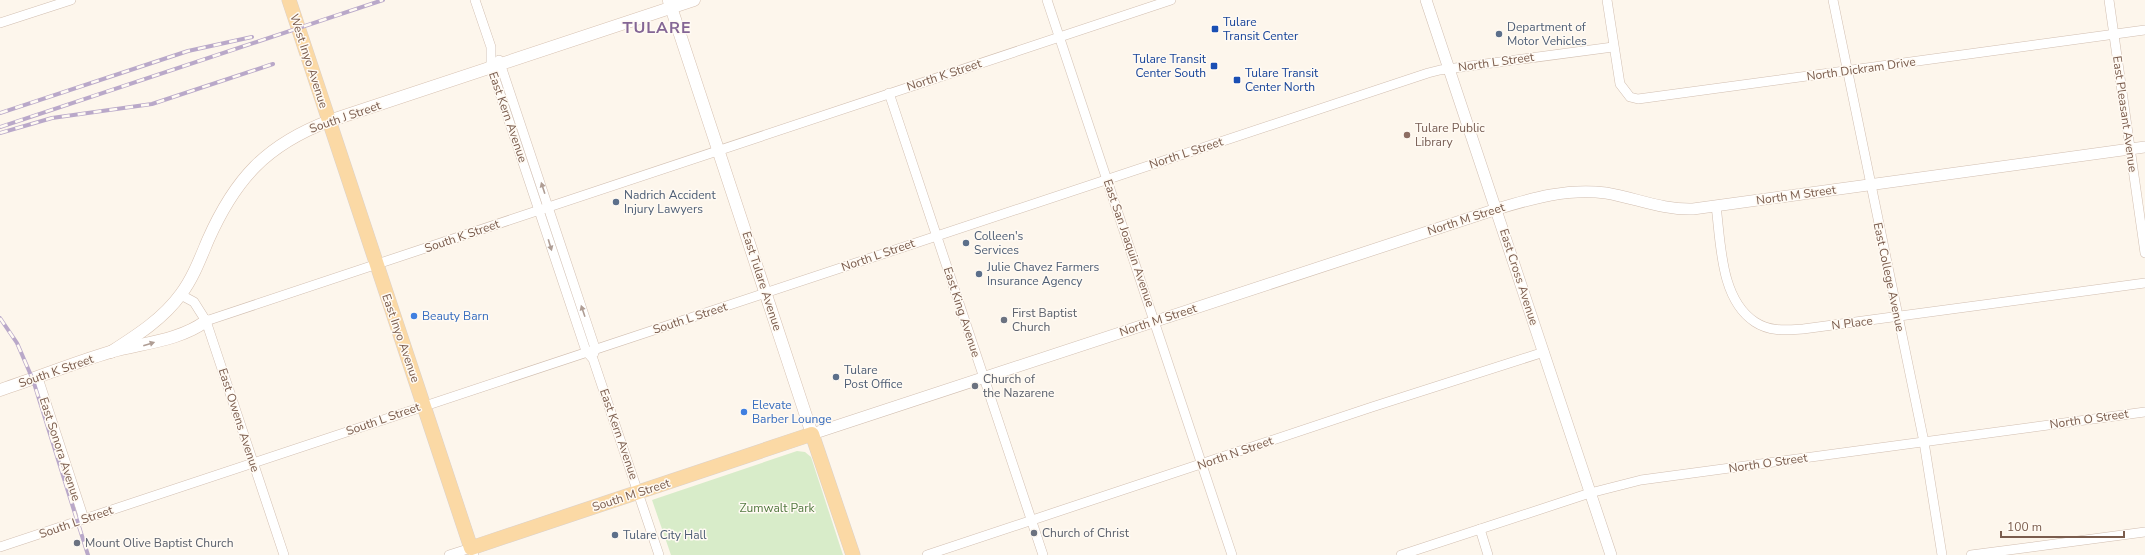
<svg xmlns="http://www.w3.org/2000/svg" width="2145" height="555" viewBox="0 0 2145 555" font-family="'Nunito Sans',sans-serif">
	<rect width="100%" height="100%" fill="#fdf6ec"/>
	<polygon fill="#d8ecc9" points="797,451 805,452 811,457 843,555 671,555 652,500"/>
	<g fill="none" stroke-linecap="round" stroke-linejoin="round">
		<g stroke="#d1beb0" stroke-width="10">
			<g id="minor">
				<polyline points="475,0 491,47 491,67 586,351 593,359 659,555"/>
				<polyline points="1047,0 1232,555"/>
				<polyline points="1607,0 1620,84 1630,97 1638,99 2145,30"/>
				<polyline points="1833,0 1924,442 1942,555"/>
				<polyline points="2109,0 2145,253"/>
				<polyline points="0,23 71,0"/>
				<polyline points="499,60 595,348 594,353"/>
				<polyline points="889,93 1043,555"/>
				<path d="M1716,206C1721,243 1720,299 1755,322C1770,332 1787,330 1803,329L2145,283"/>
				<polyline points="181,295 194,302 206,321 284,555"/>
				<polyline points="206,321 1171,0"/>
				<polyline points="38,378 84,519"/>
				<polyline points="1480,529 1488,555"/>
				<polyline points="0,547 1428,73 1440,70 1613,47"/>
				<polyline points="449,555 471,548 474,555"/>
				<polyline points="927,555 1372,407 1544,352"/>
				<polyline points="1401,555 1590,493 1641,480 2145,412"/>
				<polyline points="1971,555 2145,532"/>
			</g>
		</g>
		<g stroke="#d1beb0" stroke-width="12">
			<g id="tertiary">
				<polyline points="1426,0 1611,555"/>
				<path d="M812,434L1497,209C1533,198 1568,188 1606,193C1636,198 1662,210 1693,209L2145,147"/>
			</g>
		</g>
		<g stroke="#d6c0b0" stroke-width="13">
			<g id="secondary">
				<polyline points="669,1 812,434"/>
				<path d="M111,352C136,336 163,319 181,294C193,278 200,259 208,240C235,179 266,145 329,121L694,0"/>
				<path d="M0,390C37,378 73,363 110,352C142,343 179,341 206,321"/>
			</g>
		</g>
		<g stroke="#dad1cd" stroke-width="15">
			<polyline id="primary" points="289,0 471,548 812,434 853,555"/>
		</g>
		<use href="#minor" stroke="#fff" stroke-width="9"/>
		<use href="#tertiary" stroke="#fff" stroke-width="11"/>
		<use href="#secondary" stroke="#fff" stroke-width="12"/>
		<use href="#primary" stroke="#fbd9a5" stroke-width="14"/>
		<g stroke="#b9a8c9" stroke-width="4">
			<g id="rail">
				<polyline points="0,113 188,51 252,37"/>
				<polyline points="0,127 383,0"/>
				<polyline points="0,133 52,118 152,104 273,64"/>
				<polyline points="0,318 17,343 33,380 88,555"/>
			</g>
		</g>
		<use href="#rail" stroke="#fffaf3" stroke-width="2.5" stroke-dasharray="8" stroke-linecap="butt"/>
	</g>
	<defs><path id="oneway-solid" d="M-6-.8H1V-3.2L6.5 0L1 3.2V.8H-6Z"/></defs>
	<g fill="#af9d94">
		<use href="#oneway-solid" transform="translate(543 188) rotate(-108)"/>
		<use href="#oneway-solid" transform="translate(550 245) rotate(73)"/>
		<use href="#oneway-solid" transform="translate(583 311) rotate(-109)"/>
		<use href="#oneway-solid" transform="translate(149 344) rotate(-17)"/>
	</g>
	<g fill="#1a4fb4" stroke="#fffaf3" stroke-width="1.5">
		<rect x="1211" y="25" width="8" height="8" rx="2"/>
		<rect x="1210" y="62" width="8" height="8" rx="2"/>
		<rect x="1233" y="76" width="8" height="8" rx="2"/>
	</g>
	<g fill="#5c6f8a" stroke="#fffaf3" stroke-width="1.5">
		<circle cx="1499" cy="34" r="4"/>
		<circle cx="616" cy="202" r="4"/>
		<circle cx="966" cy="243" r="4"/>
		<circle cx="979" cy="274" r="4"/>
		<circle cx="836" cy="377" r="4"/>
		<circle cx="615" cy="535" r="4"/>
	</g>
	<circle fill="#8d6e63" stroke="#fffaf3" stroke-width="1.5" cx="1407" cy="135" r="4"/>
	<g fill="#3f7fe0" stroke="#fffaf3" stroke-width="1.5">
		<circle cx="414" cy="316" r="4"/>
		<circle cx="744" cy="412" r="4"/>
	</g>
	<g fill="#6b7280" stroke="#fffaf3" stroke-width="1.5">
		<circle cx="1004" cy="320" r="4"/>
		<circle cx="975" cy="386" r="4"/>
		<circle cx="1034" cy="533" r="4"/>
		<circle cx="77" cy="543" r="4"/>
	</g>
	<g text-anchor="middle" stroke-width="3" stroke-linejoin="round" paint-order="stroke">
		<g font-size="12" fill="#164399" stroke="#fffaf3" text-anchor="start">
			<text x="1223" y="26">Tulare<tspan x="1223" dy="14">Transit Center</tspan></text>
			<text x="1206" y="63" text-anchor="end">Tulare Transit<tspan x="1206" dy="14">Center South</tspan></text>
			<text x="1245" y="77">Tulare Transit<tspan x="1245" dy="14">Center North</tspan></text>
		</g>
		<g font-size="12" fill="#4e5e75" stroke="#fffaf3" text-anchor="start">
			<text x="1507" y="31">Department of<tspan x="1507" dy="14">Motor Vehicles</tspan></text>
			<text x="624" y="199">Nadrich Accident<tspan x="624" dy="14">Injury Lawyers</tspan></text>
			<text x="974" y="240">Colleen's<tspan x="974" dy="14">Services</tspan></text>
			<text x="987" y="271">Julie Chavez Farmers<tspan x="987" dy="14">Insurance Agency</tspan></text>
			<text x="844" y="374">Tulare<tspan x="844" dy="14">Post Office</tspan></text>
			<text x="623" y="539">Tulare City Hall</text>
		</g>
		<g font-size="12" fill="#7a5c4d" stroke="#fffaf3">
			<text transform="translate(309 61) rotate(72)" y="4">West Inyo Avenue</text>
			<text transform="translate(1496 62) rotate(-8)" y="4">North L Street</text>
			<text transform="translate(1861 69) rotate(-8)" y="4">North Dickram Drive</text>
			<text transform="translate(944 75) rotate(-18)" y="4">North K Street</text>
			<text transform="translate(2125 114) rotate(82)" y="4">East Pleasant Avenue</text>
			<text transform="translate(345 117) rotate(-19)" y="4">South J Street</text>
			<text transform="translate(508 117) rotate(71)" y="4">East Kern Avenue</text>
			<text transform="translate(1186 153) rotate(-18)" y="4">North L Street</text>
			<text transform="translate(1796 195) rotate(-8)" y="4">North M Street</text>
			<text transform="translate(1466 219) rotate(-18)" y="4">North M Street</text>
			<text transform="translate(462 236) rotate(-19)" y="4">South K Street</text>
			<text transform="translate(1129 243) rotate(71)" y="4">East San Joaquin Avenue</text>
			<text transform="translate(878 255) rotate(-19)" y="4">North L Street</text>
			<text transform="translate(1519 277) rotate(72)" y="4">East Cross Avenue</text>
			<text transform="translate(1889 277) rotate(78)" y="4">East College Avenue</text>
			<text transform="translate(762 281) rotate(72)" y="4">East Tulare Avenue</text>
			<text transform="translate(962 312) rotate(72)" y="4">East King Avenue</text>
			<text transform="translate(690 318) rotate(-18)" y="4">South L Street</text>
			<text transform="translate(1158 320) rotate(-18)" y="4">North M Street</text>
			<text transform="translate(1852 323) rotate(-7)" y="4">N Place</text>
			<text transform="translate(401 338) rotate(71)" y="4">East Inyo Avenue</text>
			<text transform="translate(56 371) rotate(-19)" y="4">South K Street</text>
			<text transform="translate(383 419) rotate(-19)" y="4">South L Street</text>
			<text transform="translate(2089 419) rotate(-8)" y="4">North O Street</text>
			<text transform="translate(239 420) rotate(72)" y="4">East Owens Avenue</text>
			<text transform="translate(619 434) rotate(71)" y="4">East Kern Avenue</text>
			<text transform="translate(60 449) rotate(72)" y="4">East Sonora Avenue</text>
			<text transform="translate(1235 453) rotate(-19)" y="4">North N Street</text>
			<text transform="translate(1768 463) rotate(-8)" y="4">North O Street</text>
			<text transform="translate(631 495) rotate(-18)" y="4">South M Street</text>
			<text transform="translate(76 522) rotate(-19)" y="4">South L Street</text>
		</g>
		<g font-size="12" fill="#785e54" stroke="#fffaf3" text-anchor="start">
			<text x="1415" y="132">Tulare Public<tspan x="1415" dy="14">Library</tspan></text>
		</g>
		<g font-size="12" fill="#5b616d" stroke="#fffaf3" text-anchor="start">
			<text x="1012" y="317">First Baptist<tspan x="1012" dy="14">Church</tspan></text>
			<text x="983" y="383">Church of<tspan x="983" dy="14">the Nazarene</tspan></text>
			<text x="1042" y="537">Church of Christ</text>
			<text x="85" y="547">Mount Olive Baptist Church</text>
		</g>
		<g font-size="12" fill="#366cbe" stroke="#fffaf3" text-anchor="start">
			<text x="422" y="320">Beauty Barn</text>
			<text x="752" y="409">Elevate<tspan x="752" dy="14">Barber Lounge</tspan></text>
		</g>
		<g font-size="12" fill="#537a41" stroke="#fffaf3">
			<text x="777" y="512">Zumwalt Park</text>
		</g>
		<g font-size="16" font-weight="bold" letter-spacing="1" fill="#846695" stroke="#fffaf3">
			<text x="657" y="33">TULARE</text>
		</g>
	</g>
	<path d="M2001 531v6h123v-6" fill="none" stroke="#7a5c4d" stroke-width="2"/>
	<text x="2007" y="531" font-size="12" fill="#7a5c4d" stroke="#fffaf3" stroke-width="3" paint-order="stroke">100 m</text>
</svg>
